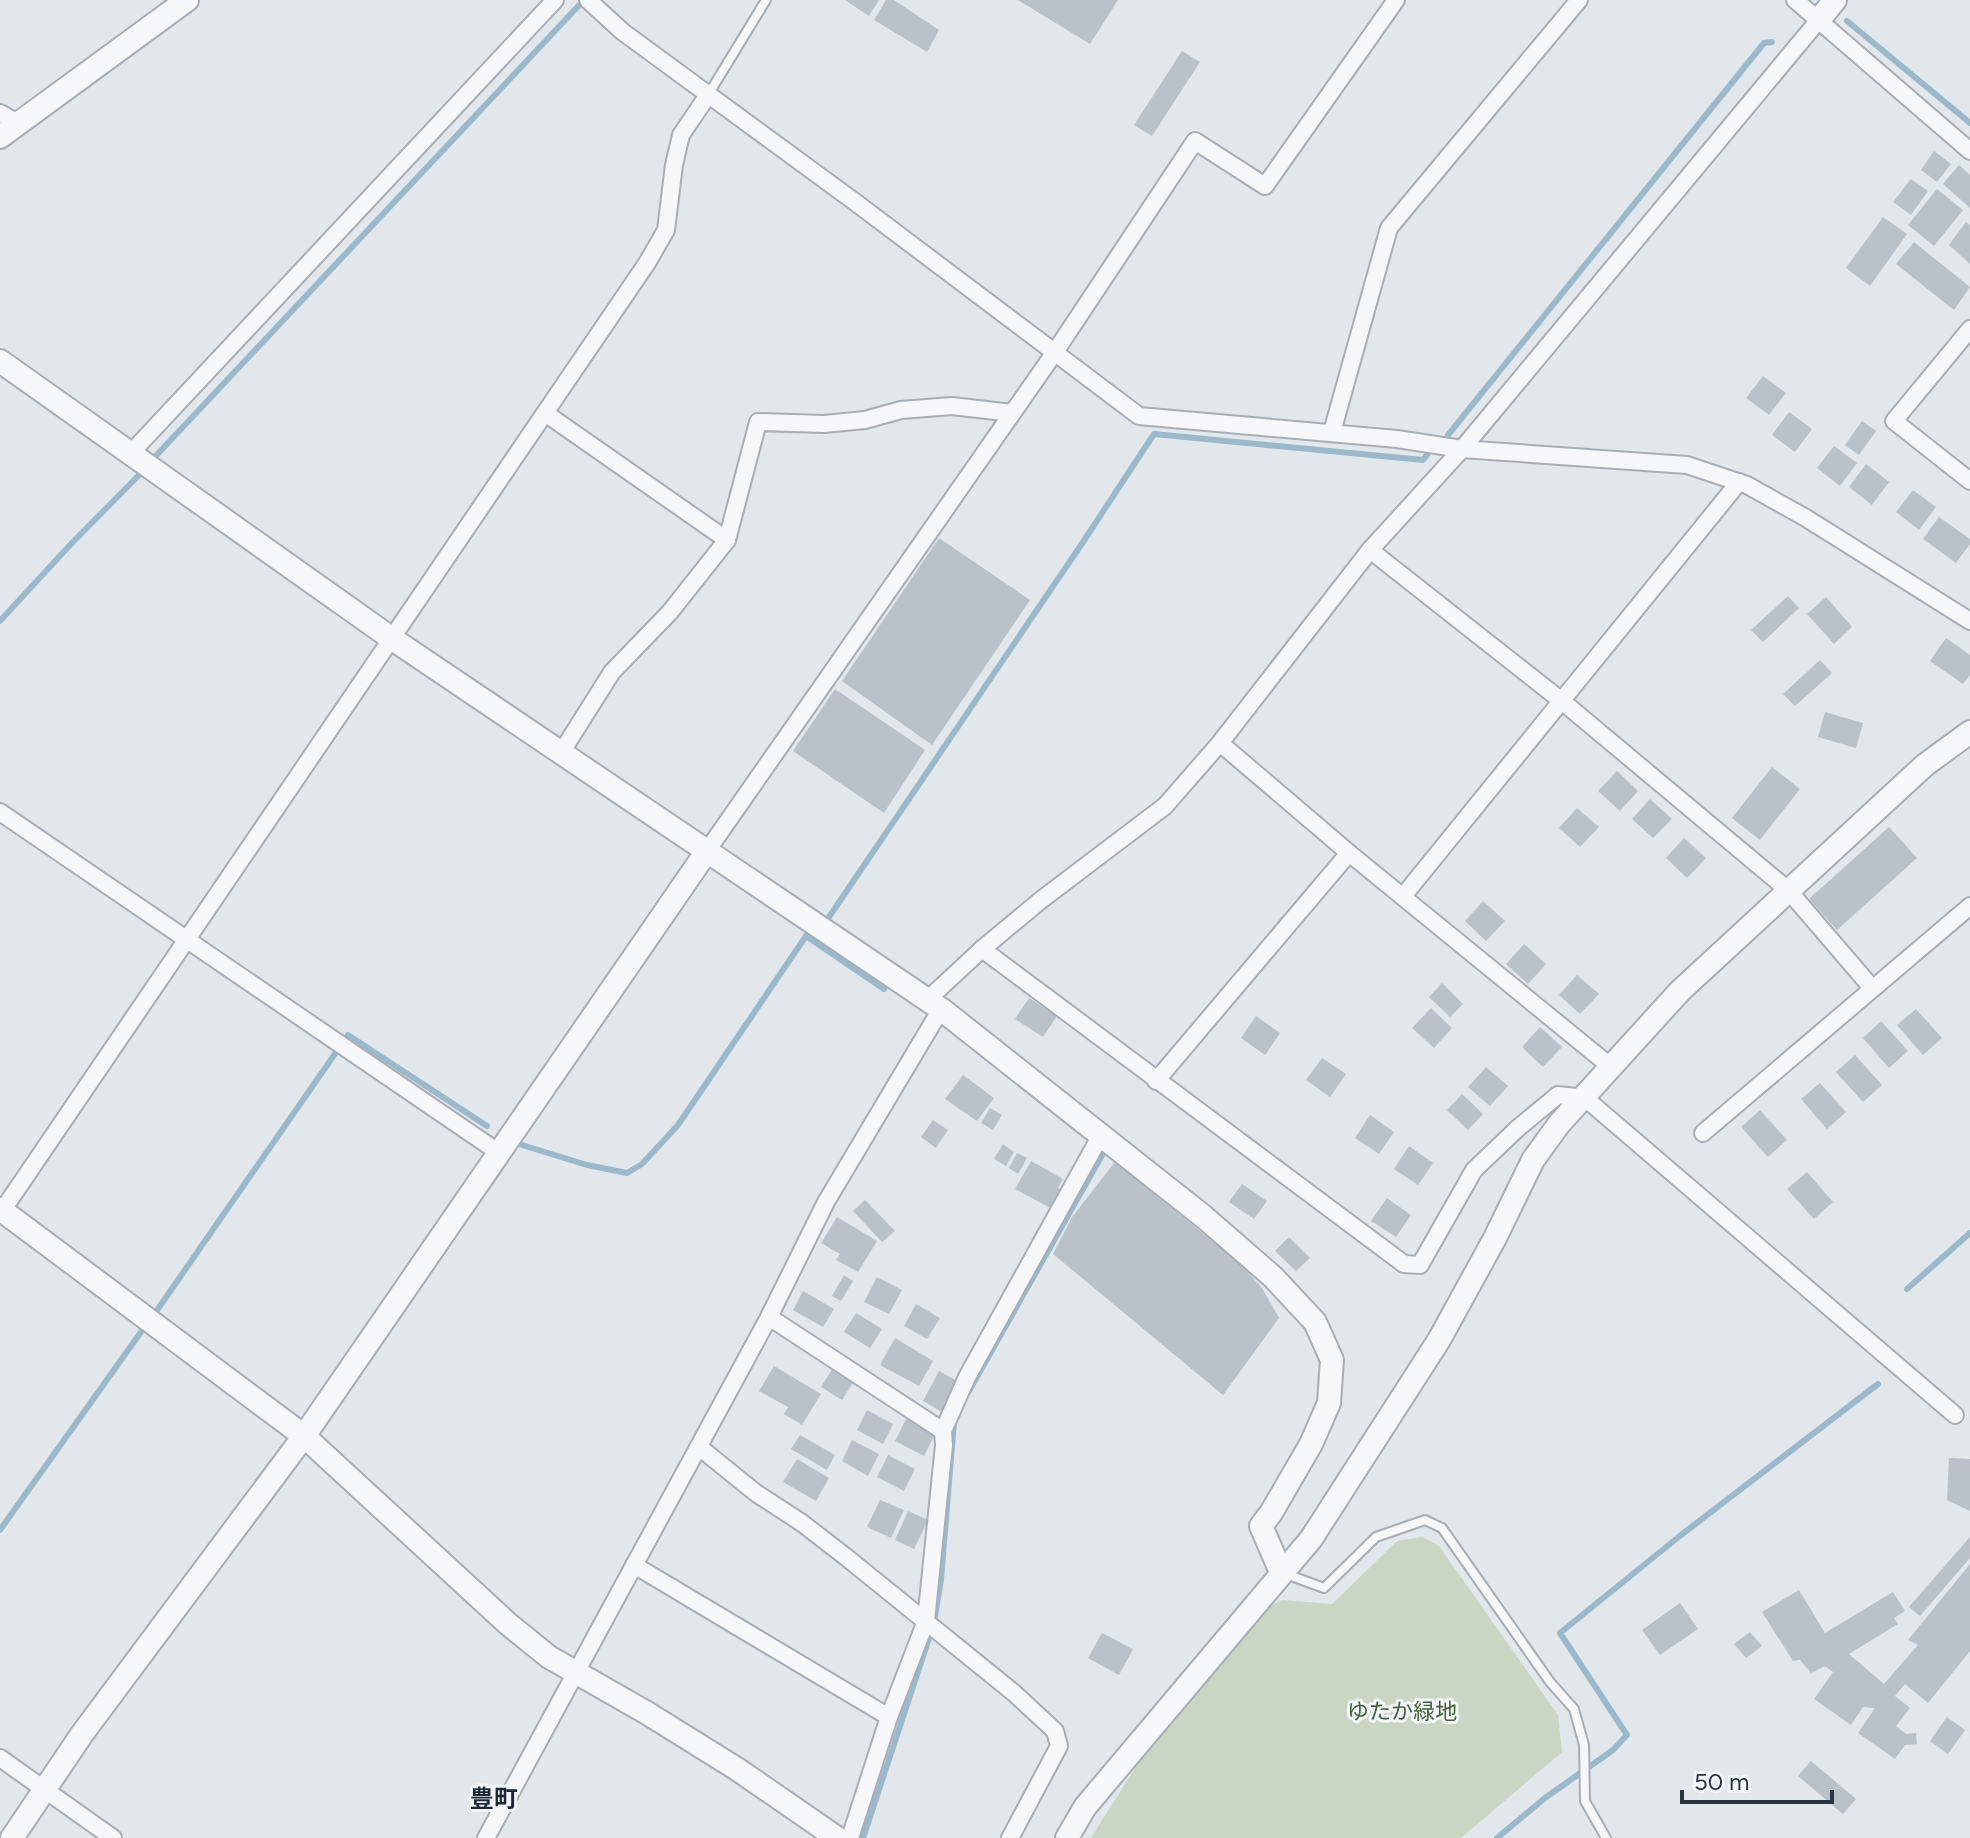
<svg xmlns="http://www.w3.org/2000/svg" width="1970" height="1838" viewBox="0 0 1970 1838" font-family="Figtree,'Noto Sans JP',sans-serif">
	<rect width="100%" height="100%" fill="#e2e7eb"/>
	<polygon fill="#cad5c3" points="1422,1537 1439,1546 1558,1715 1562,1752 1461,1838 1091,1838 1142,1757 1270,1606 1282,1600 1332,1604 1397,1541"/>
	<g fill="none" stroke-linecap="round" stroke-linejoin="round">
		<g stroke="#9cb9cc" stroke-width="6">
			<polyline points="1847,21 1970,123"/>
			<polyline points="1448,435 1764,43 1772,42"/>
			<polyline points="151,461 584,0"/>
			<polyline points="0,621 70,545 144,470"/>
			<polyline points="827,920 1081,545 1154,434 1423,460 1427,455"/>
			<polyline points="522,1145 587,1165 627,1173 642,1164 678,1125 806,936 884,989"/>
			<polyline points="1907,1289 1970,1233"/>
			<polyline points="153,1316 348,1035 487,1126"/>
			<polyline points="969,1391 1105,1150"/>
			<polyline points="0,1530 146,1325"/>
			<polyline points="863,1838 934,1623 941,1579 954,1422"/>
			<polyline points="1497,1838 1545,1798 1613,1750 1627,1735 1560,1633 1681,1535 1878,1384"/>
		</g>
	</g>
	<g fill="#b9c1c9">
		<polygon points="845,0 879,0 869,16"/>
		<polygon points="886,0 894,0 939,30 927,52 874,20"/>
		<polygon points="1018,0 1118,0 1090,44"/>
		<polygon points="1182,51 1200,62 1152,136 1134,125"/>
		<polygon points="1934,151 1951,164 1937,182 1921,170"/>
		<polygon points="1959,165 1970,175 1970,208 1943,184"/>
		<polygon points="1911,179 1928,191 1911,215 1893,202"/>
		<polygon points="1937,189 1963,210 1934,246 1908,225"/>
		<polygon points="1883,217 1907,234 1870,286 1846,268"/>
		<polygon points="1966,222 1970,225 1970,264 1949,245"/>
		<polygon points="1914,242 1970,287 1954,310 1896,264"/>
		<polygon points="1763,376 1786,393 1769,415 1746,398"/>
		<polygon points="1789,412 1812,429 1795,452 1772,435"/>
		<polygon points="1862,421 1876,431 1859,455 1845,445"/>
		<polygon points="1834,446 1857,463 1840,486 1817,468"/>
		<polygon points="1866,464 1889,482 1872,505 1849,487"/>
		<polygon points="1913,490 1936,507 1919,530 1896,512"/>
		<polygon points="1939,517 1970,539 1970,544 1956,563 1923,539"/>
		<polygon points="939,538 1030,600 932,745 842,681"/>
		<polygon points="1788,596 1799,608 1763,642 1751,630"/>
		<polygon points="1826,597 1852,627 1834,644 1807,614"/>
		<polygon points="1946,638 1970,655 1970,675 1963,684 1930,661"/>
		<polygon points="1820,660 1832,673 1795,706 1783,694"/>
		<polygon points="835,689 925,750 884,813 793,751"/>
		<polygon points="1825,712 1863,723 1856,748 1818,737"/>
		<polygon points="1772,767 1800,789 1760,840 1732,818"/>
		<polygon points="1617,771 1638,791 1620,811 1598,791"/>
		<polygon points="1650,799 1672,819 1653,838 1632,819"/>
		<polygon points="1577,808 1599,827 1580,847 1559,828"/>
		<polygon points="1889,827 1917,858 1837,930 1809,899"/>
		<polygon points="1684,838 1706,858 1687,878 1666,858"/>
		<polygon points="1483,901 1505,921 1486,941 1465,921"/>
		<polygon points="1524,944 1546,964 1528,984 1506,964"/>
		<polygon points="1577,975 1599,994 1580,1014 1559,995"/>
		<polygon points="1442,983 1463,1004 1450,1017 1429,997"/>
		<polygon points="1029,998 1057,1016 1043,1037 1015,1019"/>
		<polygon points="1431,1008 1452,1028 1434,1048 1412,1028"/>
		<polygon points="1916,1009 1942,1038 1923,1055 1897,1025"/>
		<polygon points="1256,1016 1280,1033 1265,1055 1241,1038"/>
		<polygon points="1881,1021 1908,1051 1889,1068 1863,1038"/>
		<polygon points="1540,1027 1562,1047 1543,1067 1522,1047"/>
		<polygon points="1855,1055 1882,1085 1863,1102 1836,1072"/>
		<polygon points="1322,1058 1346,1074 1330,1097 1306,1080"/>
		<polygon points="1486,1067 1508,1086 1490,1106 1468,1087"/>
		<polygon points="963,1075 994,1098 977,1121 945,1099"/>
		<polygon points="1820,1083 1846,1112 1827,1129 1801,1099"/>
		<polygon points="1462,1094 1483,1114 1468,1130 1447,1110"/>
		<polygon points="990,1108 1002,1115 993,1130 981,1123"/>
		<polygon points="1760,1110 1787,1140 1768,1157 1741,1127"/>
		<polygon points="1370,1115 1394,1132 1379,1154 1355,1138"/>
		<polygon points="933,1120 948,1130 936,1148 921,1137"/>
		<polygon points="1003,1144 1014,1152 1006,1166 994,1159"/>
		<polygon points="1409,1146 1433,1163 1418,1185 1394,1169"/>
		<polygon points="1017,1153 1027,1158 1018,1174 1009,1168"/>
		<polygon points="1031,1161 1063,1179 1058,1188 1062,1191 1052,1209 1015,1189"/>
		<polygon points="1115,1162 1237,1261 1262,1288 1279,1318 1223,1395 1053,1254 1072,1217"/>
		<polygon points="1807,1172 1833,1202 1814,1219 1787,1189"/>
		<polygon points="1242,1184 1267,1201 1254,1219 1229,1202"/>
		<polygon points="1387,1198 1411,1215 1396,1237 1371,1221"/>
		<polygon points="865,1200 895,1231 882,1242 853,1211"/>
		<polygon points="837,1217 877,1241 858,1272 836,1260 840,1254 821,1243"/>
		<polygon points="1289,1237 1310,1258 1296,1271 1275,1251"/>
		<polygon points="844,1275 853,1281 841,1301 832,1296"/>
		<polygon points="877,1277 902,1290 889,1314 864,1302"/>
		<polygon points="803,1291 834,1309 823,1327 793,1310"/>
		<polygon points="916,1304 940,1318 927,1339 904,1326"/>
		<polygon points="856,1313 882,1329 870,1348 844,1332"/>
		<polygon points="895,1338 933,1361 919,1386 880,1365"/>
		<polygon points="774,1366 821,1394 802,1425 784,1414 788,1407 759,1391"/>
		<polygon points="833,1368 854,1381 842,1400 821,1387"/>
		<polygon points="939,1371 959,1382 942,1412 923,1401"/>
		<polygon points="867,1410 893,1424 883,1444 857,1430"/>
		<polygon points="906,1419 935,1434 924,1456 895,1441"/>
		<polygon points="800,1435 835,1455 827,1470 791,1449"/>
		<polygon points="852,1440 879,1454 868,1476 842,1461"/>
		<polygon points="888,1455 915,1469 904,1491 877,1477"/>
		<polygon points="1949,1458 1970,1459 1970,1511 1947,1500"/>
		<polygon points="797,1459 829,1478 816,1501 783,1482"/>
		<polygon points="880,1500 904,1510 891,1538 867,1527"/>
		<polygon points="908,1511 928,1520 914,1549 895,1540"/>
		<polygon points="1970,1537 1970,1558 1920,1616 1909,1607"/>
		<polygon points="1970,1564 1970,1651 1928,1703 1905,1684 1895,1696 1910,1708 1896,1726 1906,1734 1916,1733 1917,1744 1905,1745 1895,1759 1858,1733 1875,1708 1863,1707 1851,1725 1814,1699 1833,1672 1825,1666 1811,1673 1800,1660 1793,1661 1762,1612 1799,1590 1825,1633 1893,1592 1905,1611 1894,1618 1898,1624 1849,1654 1884,1684 1918,1645 1908,1640"/>
		<polygon points="1680,1603 1698,1629 1660,1655 1642,1630"/>
		<polygon points="1750,1632 1762,1646 1746,1658 1734,1644"/>
		<polygon points="1102,1633 1133,1649 1119,1675 1088,1658"/>
		<polygon points="1947,1717 1965,1730 1948,1754 1930,1741"/>
		<polygon points="1811,1761 1856,1799 1843,1814 1798,1776"/>
	</g>
	<g fill="none" stroke-linecap="round" stroke-linejoin="round">
		<g stroke="#a7aeb6" stroke-width="12">
			<g id="service">
				<polyline points="708,95 766,0"/>
				<polyline points="1286,1574 1324,1588 1376,1537 1425,1520 1442,1528 1550,1682 1574,1709 1584,1745 1585,1801 1606,1838"/>
			</g>
		</g>
		<g stroke="#a7aeb6" stroke-width="20">
			<g id="minor">
				<polyline points="588,0 623,32 855,202 1139,416 1397,439 1462,449 1687,465 1747,485 1806,518 1970,621"/>
				<polyline points="1795,0 1970,151"/>
				<polyline points="0,113 19,124"/>
				<polyline points="1970,329 1894,421 1970,481"/>
				<polyline points="545,413 727,540"/>
				<polyline points="1332,432 1389,228 1579,0"/>
				<polyline points="130,454 555,0"/>
				<polyline points="1370,550 1563,702 1788,890 1872,988"/>
				<polyline points="1220,743 1349,853 1610,1066"/>
				<polyline points="561,753 612,672 670,612 727,540 758,422 824,424 865,420 901,410 952,406 1012,413"/>
				<polyline points="0,812 498,1152"/>
				<polyline points="707,851 1055,352 1195,141 1265,186 1396,0"/>
				<polyline points="1404,895 1739,482"/>
				<polyline points="982,949 1404,1264 1420,1265 1474,1170 1518,1128 1558,1095 1585,1098 1955,1415"/>
				<polyline points="926,1001 982,949 1041,900 1165,806 1220,743 1370,550 1462,449 1818,21"/>
				<polyline points="1156,1081 1349,853"/>
				<polyline points="1703,1133 1970,906"/>
				<polyline points="0,1214 647,263 666,230 674,165 681,135 708,95"/>
				<polyline points="769,1317 943,1431"/>
				<polyline points="699,1447 756,1493 802,1523 846,1557 1014,1693 1055,1731 1059,1746 1010,1838"/>
				<polyline points="634,1565 889,1717"/>
				<polyline points="0,1758 113,1838"/>
				<polyline points="486,1838 769,1317 826,1202 941,1009"/>
				<polyline points="850,1838 889,1717 926,1621 944,1445 943,1431 967,1377 1101,1135"/>
			</g>
		</g>
		<g stroke="#a7aeb6" stroke-width="26">
			<g id="tertiary">
				<polyline points="1818,21 1835,0"/>
				<polyline points="0,137 187,0"/>
				<polyline points="0,361 391,638 941,1009 1204,1217 1273,1277 1315,1322 1332,1360 1329,1403 1311,1444 1271,1513 1261,1526 1281,1572"/>
				<polyline points="0,1209 304,1436 507,1623 549,1657 647,1713 737,1769 837,1838"/>
				<polyline points="12,1838 82,1734 304,1436 707,851"/>
				<polyline points="1067,1838 1085,1807 1311,1539 1439,1340 1495,1238 1533,1160 1559,1124 1680,991 1925,765 1970,732"/>
			</g>
		</g>
		<use href="#service" stroke="#f5f7f9" stroke-width="8"/>
		<use href="#minor" stroke="#f5f7f9" stroke-width="16"/>
		<use href="#tertiary" stroke="#f5f7f9" stroke-width="22"/>
	</g>
	<g text-anchor="middle" stroke-width="6" stroke-linejoin="round" paint-order="stroke">
		<g font-size="22" fill="#436036" stroke="#f2f5f8">
			<text x="1402" y="1719">ゆたか緑地</text>
		</g>
		<g font-size="24" font-weight="bold" fill="#1c2735" stroke="#f2f5f8">
			<text x="494" y="1807">豊町</text>
		</g>
	</g>
	<path d="M1682 1790v12h150v-12" fill="none" stroke="#2a3644" stroke-width="4"/>
	<text x="1694" y="1790" font-size="24" fill="#2a3644" stroke="#f2f5f8" stroke-width="6" paint-order="stroke">50 m</text>
</svg>
